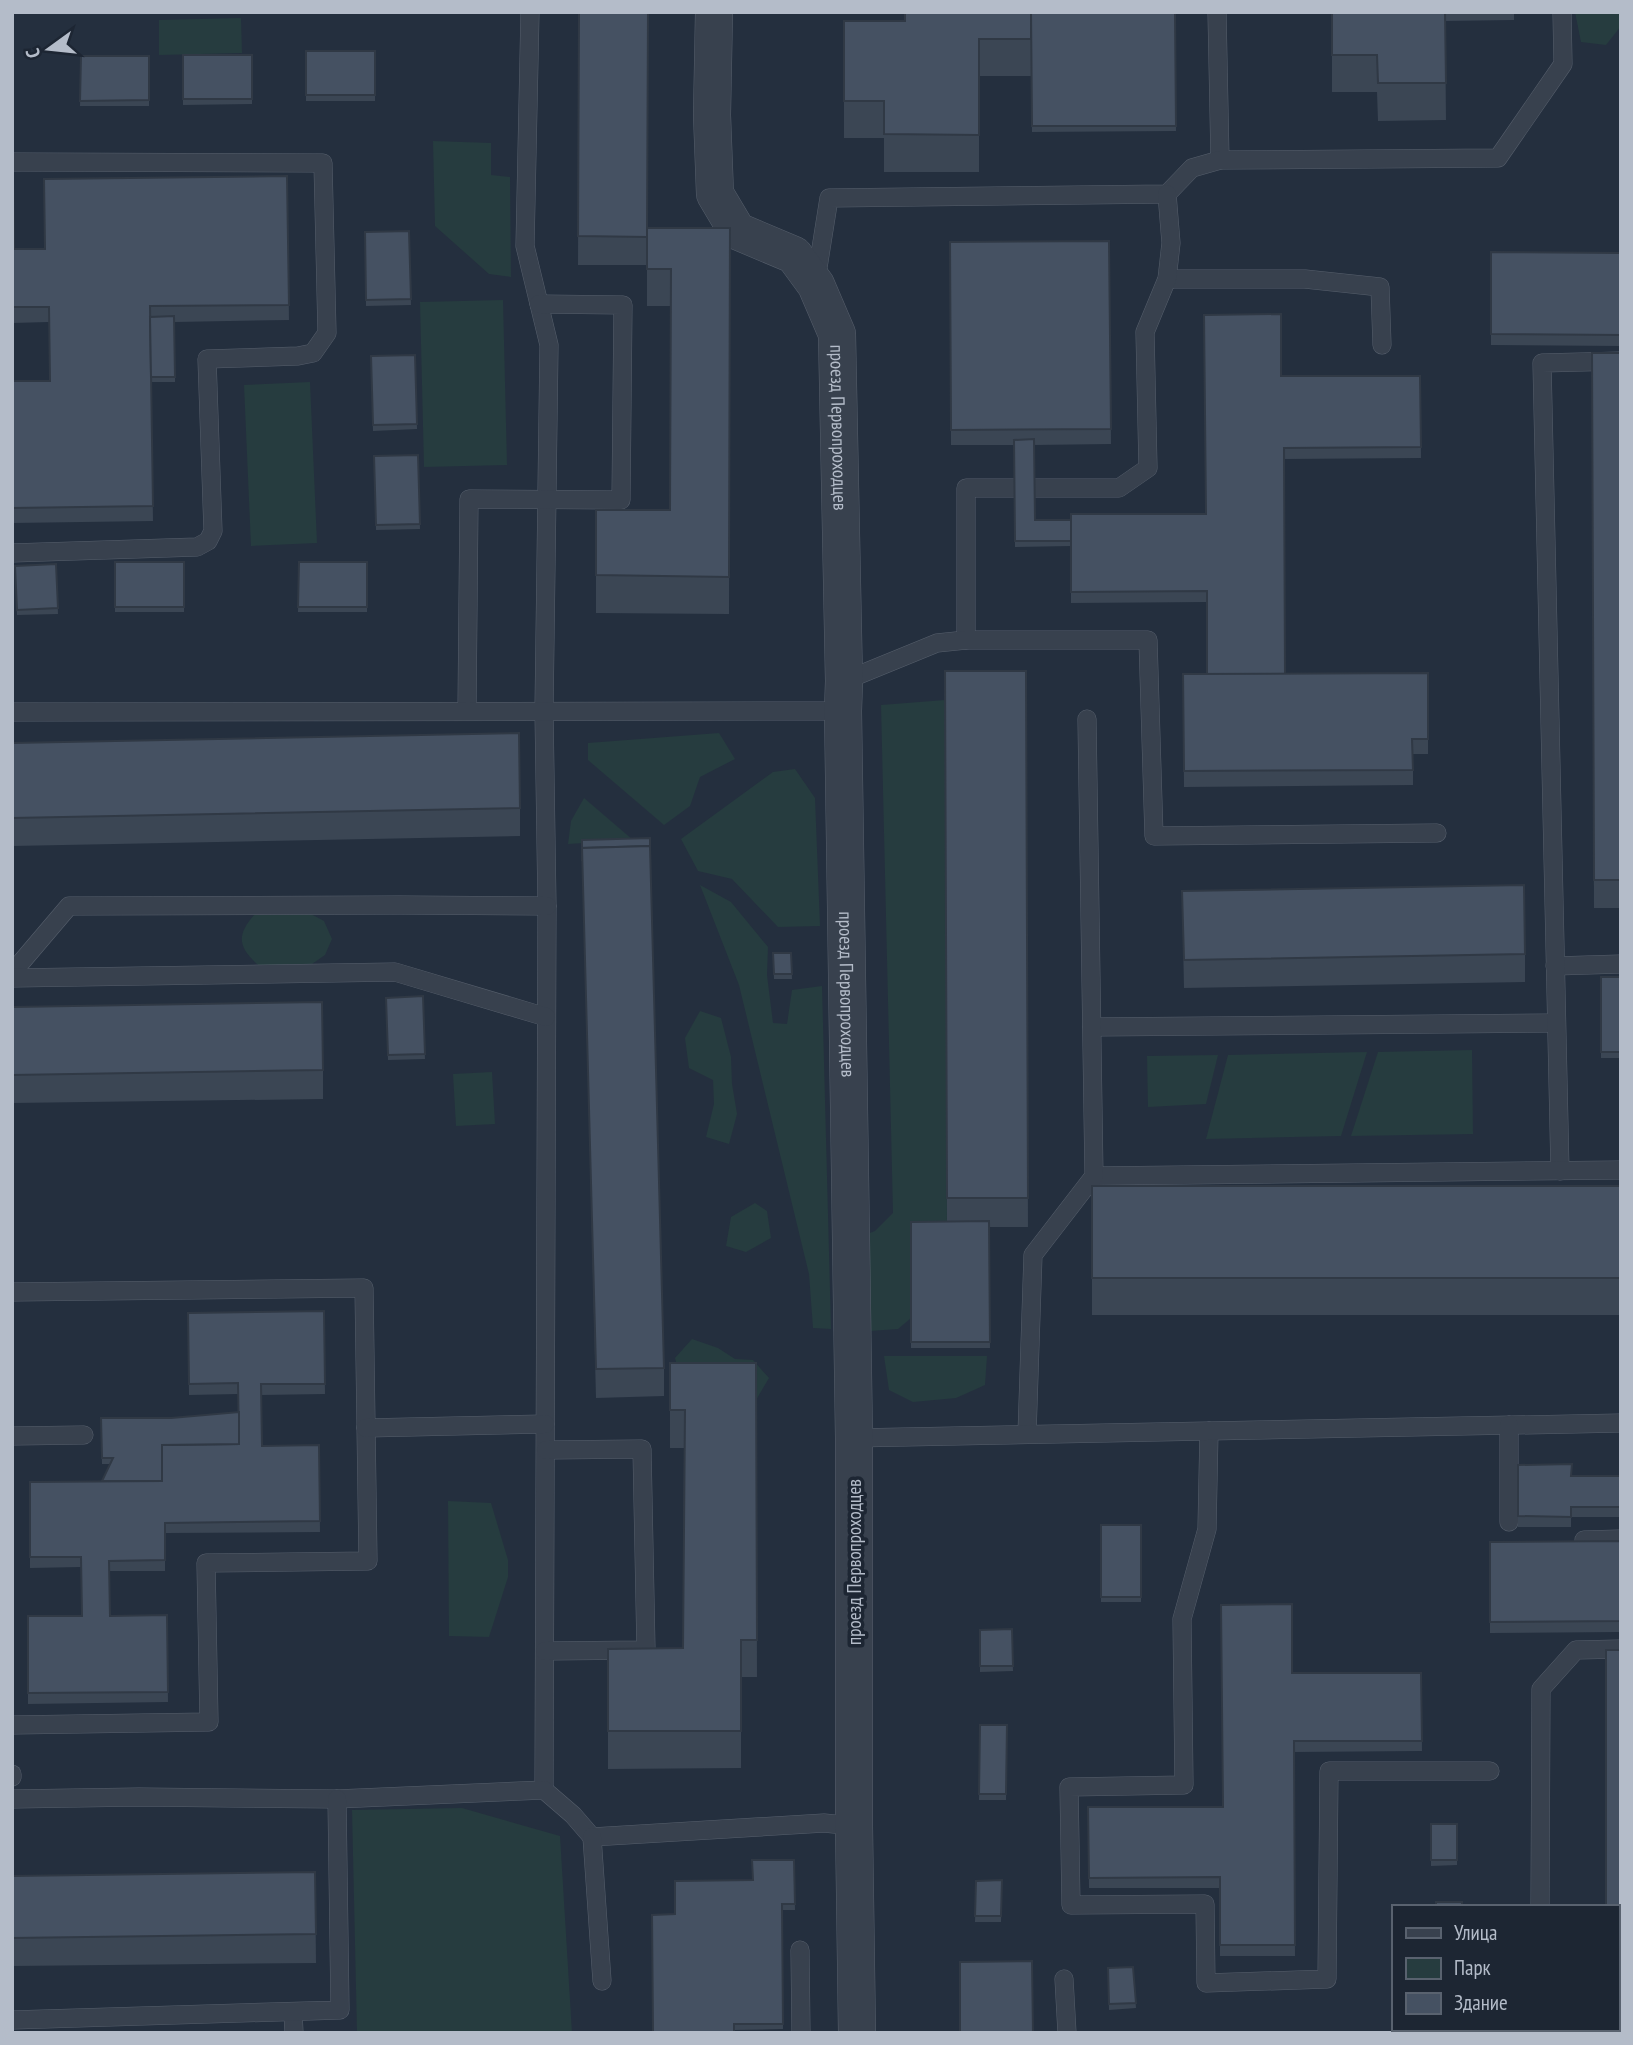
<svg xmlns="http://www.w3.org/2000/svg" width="1633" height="2045" viewBox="0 0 1633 2045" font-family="'PT Sans Narrow',sans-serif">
	<rect width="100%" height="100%" fill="#242f3e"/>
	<g fill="#263c3f">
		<polygon points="1575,12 1621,12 1621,26 1606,45 1581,42"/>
		<polygon points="241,18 242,53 159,55 159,20"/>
		<polygon points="433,141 491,143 491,175 510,177 511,277 489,274 435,226"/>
		<polygon points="503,300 507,465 424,467 420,302"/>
		<polygon points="310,382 317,543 251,546 244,385"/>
		<polygon points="945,700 947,1227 911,1227 911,1318 898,1329 870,1331 857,1238 875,1231 893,1213 881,705"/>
		<polygon points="719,733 735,759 700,777 690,806 664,825 588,760 588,743"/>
		<polygon points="795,769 815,798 820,926 778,927 732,879 698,871 681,839 773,772"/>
		<polygon points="584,798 633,840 568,844 571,821"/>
		<polygon points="700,885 731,902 768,947 767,975 773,1023 787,1024 792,990 822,986 831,1329 813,1328 809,1274 739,985"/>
		<path d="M309,913L324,921L332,939L325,955L309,966L258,965C238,947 236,935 255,914Z"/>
		<polygon points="700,1011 721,1018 731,1057 732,1084 737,1114 729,1144 706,1137 714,1104 713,1080 689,1068 685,1038"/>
		<polygon points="1472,1050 1473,1134 1351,1136 1378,1052"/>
		<polygon points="1367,1052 1341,1136 1206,1139 1228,1055"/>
		<polygon points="1218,1055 1206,1104 1148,1107 1147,1056"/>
		<polygon points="492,1072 495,1124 456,1126 453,1074"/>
		<polygon points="755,1203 767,1211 771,1238 746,1252 726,1246 731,1217"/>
		<polygon points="692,1339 718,1348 735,1359 753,1360 769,1378 756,1400 686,1400 675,1358"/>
		<polygon points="884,1356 987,1356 985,1385 956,1398 913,1402 889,1390"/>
		<polygon points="448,1501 491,1503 508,1560 508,1577 489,1637 449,1636"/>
		<polygon points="462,1808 560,1836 572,2033 357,2033 352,1810"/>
	</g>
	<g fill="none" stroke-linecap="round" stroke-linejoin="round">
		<g stroke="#565f6c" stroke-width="19">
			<g id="service">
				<polyline points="530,12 525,246 549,345 544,711 547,906 544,1790"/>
				<polyline points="1217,12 1220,160"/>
				<polyline points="12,162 323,163 327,333 313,353 298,356 207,359 213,531 208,541 197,547 12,553"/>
				<polyline points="1167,279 1305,279 1380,287 1382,345"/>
				<polyline points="816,280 829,198 1167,194 1192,168 1220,160 1498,158 1563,64 1562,12"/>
				<polyline points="966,640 966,488 1119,488 1148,468 1145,332 1167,279 1171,243 1167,194"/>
				<polyline points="844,681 937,643 966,640 1148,640 1154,836 1437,833"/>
				<polyline points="467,711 469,499 621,500 623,305 539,304"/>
				<polyline points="12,712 843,711"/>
				<polyline points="1555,966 1621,964"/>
				<polyline points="12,973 69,906 400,905 547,906"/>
				<polyline points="12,978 395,972 546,1017"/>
				<polyline points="1092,1027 1556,1023"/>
				<polyline points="1560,1171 1542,363 1621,361"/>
				<polyline points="1094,1176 1621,1170"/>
				<polyline points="12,1292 364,1288 368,1561 206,1563 209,1722 12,1725"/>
				<polyline points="366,1428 545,1424"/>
				<polyline points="1209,1431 1207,1529 1182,1619 1184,1785 1069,1787 1071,1905 1205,1904 1206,1983 1327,1979 1329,1771 1490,1771"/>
				<polyline points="1027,1434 1033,1255 1094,1176 1087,719"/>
				<polyline points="12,1436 84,1435"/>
				<polyline points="854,1438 1621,1423"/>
				<polyline points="1509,1522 1509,1425"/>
				<polyline points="1584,1540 1621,1539"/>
				<polyline points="545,1651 646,1650 642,1449 546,1450"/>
				<polyline points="12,1774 12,1777"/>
				<polyline points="12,1799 139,1797 337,1799 544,1790 573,1815 592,1837 824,1823 854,1826"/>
				<polyline points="592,1837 602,1981"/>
				<polyline points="1540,1907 1541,1689 1576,1650 1621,1649"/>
				<polyline points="800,1950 801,2033"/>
				<polyline points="1064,1979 1067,2033"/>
				<polyline points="293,2012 294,2033"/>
				<polyline points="12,2020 340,2010 337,1799"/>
				<polyline points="1539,2033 1539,2029"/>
			</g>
		</g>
		<g stroke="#565f6c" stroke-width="38">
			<g id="minor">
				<path id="s1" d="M714,12L712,115L715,194L737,231L794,255L816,285L837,334L844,681L843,711L854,1438V1826L857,2033"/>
			</g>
		</g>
		<use href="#service" stroke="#38414e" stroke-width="18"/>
		<use href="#minor" stroke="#38414e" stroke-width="37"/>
	</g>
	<g fill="#3b4654">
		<polygon points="579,12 647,228 730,228 729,614 596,613 596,510 670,510 671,306 647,306 647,265 578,265"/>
		<polygon points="1175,12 1176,131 1032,132 1031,60 1031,76 979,76 979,172 884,172 884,138 844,138 844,21 905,21"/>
		<polygon points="1332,12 1514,12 1514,20 1445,21 1446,120 1378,121 1377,92 1332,92"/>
		<rect x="306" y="51" width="69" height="50"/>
		<polygon points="183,55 252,55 252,104 183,105"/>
		<polygon points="81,56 149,56 149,106 80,106"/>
		<polygon points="287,176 289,320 175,322 175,382 151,382 153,521 12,523 12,381 49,381 49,322 12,323 12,178 14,249 45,249"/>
		<polygon points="409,231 411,305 366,306 365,232"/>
		<polygon points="1109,241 1111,444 1034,445 1035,520 1071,520 1071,546 1015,547 1014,445 951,445 950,242"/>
		<polygon points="1491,252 1621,253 1621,346 1491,345"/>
		<polygon points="1592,353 1621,353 1621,908 1594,908"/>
		<polygon points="415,355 417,429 373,431 371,356"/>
		<polygon points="1281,376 1420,376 1421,458 1284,459 1285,674 1428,673 1428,754 1413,754 1413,785 1184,787 1183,674 1207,674 1207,602 1071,603 1071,514 1206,514"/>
		<polygon points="418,455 420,529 376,530 374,456"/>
		<rect x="115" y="562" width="69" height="50"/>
		<polygon points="299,562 367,562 367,612 298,612"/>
		<polygon points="56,564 58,614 17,615 15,566"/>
		<polygon points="945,671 1026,671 1028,1227 989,1227 990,1348 911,1348 911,1222 947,1221"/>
		<polygon points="12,743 520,808 520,836 12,846"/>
		<polygon points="582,840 664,1368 664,1396 596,1398"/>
		<polygon points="1182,891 1525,954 1525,982 1184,988"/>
		<polygon points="773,953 791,953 792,979 774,979"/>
		<rect x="1601" y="977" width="20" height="81"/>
		<polygon points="423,996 425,1059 388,1060 386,998"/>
		<polygon points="12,1007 323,1070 323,1099 12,1103"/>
		<rect x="1092" y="1186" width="529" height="129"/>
		<polygon points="324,1311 325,1394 261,1395 262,1446 319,1445 320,1532 165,1533 165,1571 109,1571 110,1616 167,1615 168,1702 28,1704 28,1616 82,1616 81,1567 30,1568 30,1482 102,1481 110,1464 102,1464 101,1418 171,1418 238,1412 238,1394 189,1395 188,1313"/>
		<polygon points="670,1363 756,1363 757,1677 741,1677 741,1768 608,1769 608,1649 683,1648 684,1448 670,1448"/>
		<polygon points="1518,1465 1572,1476 1621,1476 1621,1517 1571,1517 1571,1527 1518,1527"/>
		<rect x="1101" y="1525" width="40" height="77"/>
		<polygon points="1621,1541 1621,1632 1490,1633 1490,1542"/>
		<polygon points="1012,1629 1013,1671 980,1672 980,1630"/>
		<polygon points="1292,1673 1421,1673 1422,1751 1294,1752 1295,1956 1220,1956 1220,1888 1089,1888 1088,1807 1223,1807"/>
		<polygon points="980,1725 1007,1725 1006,1800 979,1800"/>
		<polygon points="1431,1824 1457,1824 1457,1865 1431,1866"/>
		<polygon points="794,1860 795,1910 782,1910 783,2029 734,2030 675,1914 752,1880"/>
		<polygon points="315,1872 316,1963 12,1966 12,1876"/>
		<polygon points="1002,1880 1001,1922 975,1922 976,1881"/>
		<polygon points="1133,1967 1136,2008 1109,2010 1108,1968"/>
	</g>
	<g fill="#455162" stroke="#303945" stroke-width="2">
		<polygon points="579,12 648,12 647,237 578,236"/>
		<polygon points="905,12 1031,12 1031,39 979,39 979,135 884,134 884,101 844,101 844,21 905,21"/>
		<polygon points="1031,12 1175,12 1176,126 1032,126"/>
		<polygon points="1332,12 1445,12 1446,83 1378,83 1377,55 1332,55"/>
		<rect x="306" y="51" width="69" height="44"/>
		<rect x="183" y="55" width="69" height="44"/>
		<polygon points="81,56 149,56 149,100 80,101"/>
		<polygon points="287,176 289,305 150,306 153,506 12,508 12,381 50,381 49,307 12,307 12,178 13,178 14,249 45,249 44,179"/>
		<polygon points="647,228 730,228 729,577 596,575 596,510 670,510 671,269 647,269"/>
		<polygon points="409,231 411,299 366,300 365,232"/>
		<polygon points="1109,241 1111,429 951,430 950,242"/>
		<polygon points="1491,252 1621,253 1621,335 1491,334"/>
		<polygon points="1281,314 1281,376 1420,376 1421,447 1284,448 1285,674 1207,674 1207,591 1071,592 1071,514 1206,514 1204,315"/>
		<polygon points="174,316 175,377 151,377 150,317"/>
		<polygon points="1592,353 1621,353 1621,880 1594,880"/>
		<polygon points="415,355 417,424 373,425 371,356"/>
		<polygon points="1034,439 1035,520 1071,520 1071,541 1015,541 1014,440"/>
		<polygon points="418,455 420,524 376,525 374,456"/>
		<rect x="115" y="562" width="69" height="45"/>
		<polygon points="299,562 367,562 367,607 298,607"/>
		<polygon points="56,564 58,608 17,610 15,566"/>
		<polygon points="945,671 1026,671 1028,1198 947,1198"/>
		<polygon points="1428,673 1428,739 1412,739 1413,770 1184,771 1183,674"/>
		<polygon points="519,733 520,808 12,818 12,743"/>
		<polygon points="650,838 650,846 582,848 582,861 582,840"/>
		<polygon points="650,846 664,1368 596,1369 582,848"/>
		<polygon points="1524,885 1525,954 1184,960 1182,891"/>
		<polygon points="773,953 791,953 792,974 774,974"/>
		<rect x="1601" y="977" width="20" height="75"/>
		<polygon points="423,996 425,1054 388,1055 386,998"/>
		<polygon points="322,1002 323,1070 12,1075 12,1007"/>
		<rect x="1092" y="1186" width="529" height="92"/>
		<polygon points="989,1221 990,1342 911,1342 911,1222"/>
		<polygon points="324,1311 325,1384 261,1384 262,1446 319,1445 320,1521 165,1523 165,1560 109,1561 110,1616 167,1615 168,1692 28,1693 28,1616 82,1616 81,1557 30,1557 30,1482 162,1481 162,1445 239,1444 238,1383 189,1384 188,1313"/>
		<polygon points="670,1363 756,1363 757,1640 741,1640 741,1731 608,1731 608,1649 683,1648 685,1410 670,1410"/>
		<polygon points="239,1412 239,1444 162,1445 162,1481 102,1481 113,1458 102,1458 101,1418 171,1418"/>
		<polygon points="1572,1464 1571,1476 1621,1476 1621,1507 1571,1507 1571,1517 1518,1516 1518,1465"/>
		<rect x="1101" y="1525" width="40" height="72"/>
		<polygon points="1621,1541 1621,1621 1490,1622 1490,1542"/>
		<polygon points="1292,1604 1292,1673 1421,1673 1422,1741 1294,1741 1295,1945 1220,1945 1220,1877 1089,1878 1088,1807 1223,1807 1221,1605"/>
		<polygon points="1012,1629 1013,1666 980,1666 980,1630"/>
		<polygon points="1606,1650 1621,1650 1621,2033 1606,2033 1606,2029 1617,2029 1617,1907 1606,1907"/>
		<polygon points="980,1725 1007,1725 1006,1794 979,1794"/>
		<rect x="1431" y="1824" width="26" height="36"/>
		<polygon points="752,1860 794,1860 795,1904 782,1904 783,2024 734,2024 734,2033 653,2033 652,1915 675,1914 675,1881 753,1880"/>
		<polygon points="315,1872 316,1934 12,1938 12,1876"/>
		<polygon points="1002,1880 1001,1916 975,1916 976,1881"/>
		<rect x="1436" y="1902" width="26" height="5"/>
		<polygon points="1032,1961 1033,2033 960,2033 960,1962"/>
		<polygon points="1133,1967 1136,2003 1109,2004 1108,1968"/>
	</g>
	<g text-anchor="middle" stroke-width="7" stroke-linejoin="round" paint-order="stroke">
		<g font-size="19" fill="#b4bcc9" stroke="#1d2633">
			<text dy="7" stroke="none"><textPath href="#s1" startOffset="471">проезд Первопроходцев</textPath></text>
			<text dy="7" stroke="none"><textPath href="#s1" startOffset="1038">проезд Первопроходцев</textPath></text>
			<text transform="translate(854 1562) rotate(-90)" y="7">проезд Первопроходцев</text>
		</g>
	</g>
	<rect width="1633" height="2045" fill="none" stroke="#b4bcc9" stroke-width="28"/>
	<rect x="1392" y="1905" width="228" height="126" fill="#1d2633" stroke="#59626f" stroke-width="2"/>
	<rect x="1406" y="1928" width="35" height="10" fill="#38414e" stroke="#59626f" stroke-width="2"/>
	<text x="1454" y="1940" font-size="21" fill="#b4bcc9">Улица</text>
	<rect x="1406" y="1958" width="35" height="21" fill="#263c3f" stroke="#59626f" stroke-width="2"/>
	<text x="1454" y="1975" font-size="21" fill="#b4bcc9">Парк</text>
	<rect x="1406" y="1993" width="35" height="21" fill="#455162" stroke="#59626f" stroke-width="2"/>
	<text x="1454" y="2010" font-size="21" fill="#b4bcc9">Здание</text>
	<g transform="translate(49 49) rotate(255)" stroke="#1d2633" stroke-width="5" paint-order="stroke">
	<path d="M0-5L12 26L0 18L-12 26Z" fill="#b4bcc9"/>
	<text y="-10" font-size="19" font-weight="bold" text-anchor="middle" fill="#b4bcc9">С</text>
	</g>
</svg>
